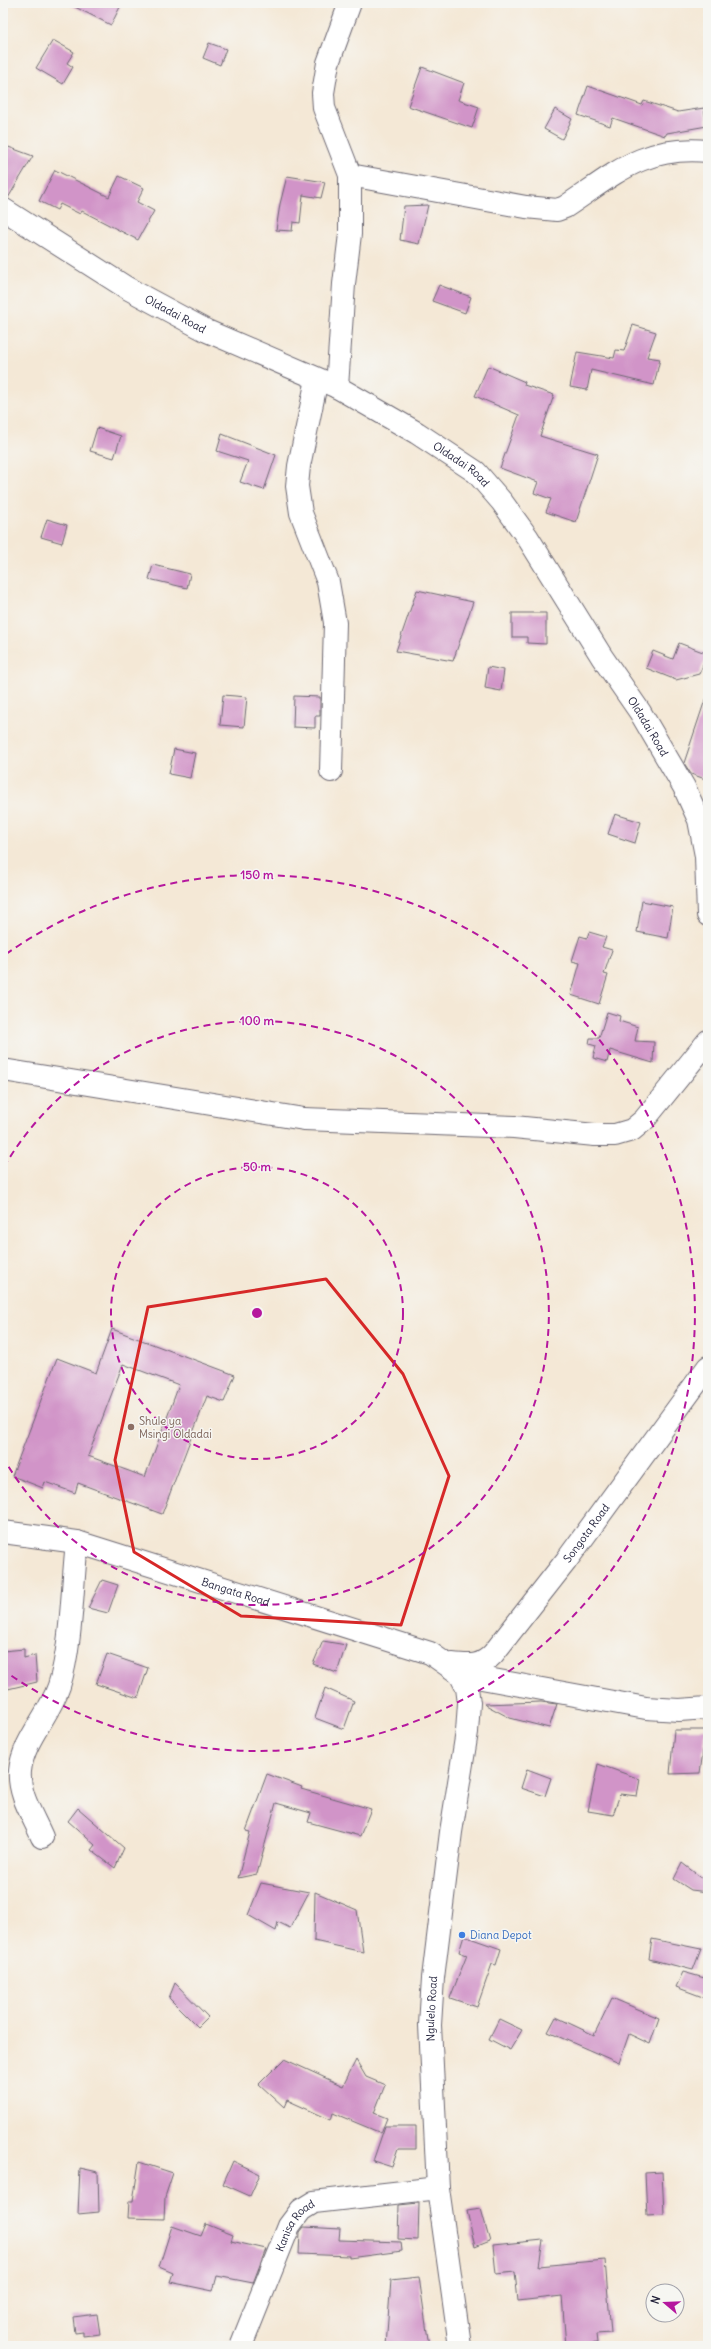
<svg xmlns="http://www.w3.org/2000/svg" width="711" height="2349" viewBox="0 0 711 2349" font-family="Delius,sans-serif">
	<rect width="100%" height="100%" fill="#f6f6f2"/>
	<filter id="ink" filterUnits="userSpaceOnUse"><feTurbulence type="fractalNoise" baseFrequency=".025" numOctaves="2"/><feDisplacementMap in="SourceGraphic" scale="8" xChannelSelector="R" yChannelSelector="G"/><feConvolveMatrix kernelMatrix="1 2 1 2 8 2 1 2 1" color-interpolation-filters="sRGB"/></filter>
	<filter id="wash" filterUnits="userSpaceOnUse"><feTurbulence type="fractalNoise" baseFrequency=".012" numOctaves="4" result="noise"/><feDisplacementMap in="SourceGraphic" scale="16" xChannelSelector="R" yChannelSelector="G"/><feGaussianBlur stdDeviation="0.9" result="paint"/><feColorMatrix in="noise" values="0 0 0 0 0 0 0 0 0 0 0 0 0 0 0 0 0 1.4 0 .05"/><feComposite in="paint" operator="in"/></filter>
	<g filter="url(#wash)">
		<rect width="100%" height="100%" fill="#f4e8d6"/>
		<g id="blocks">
			<g fill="#d194c8" fill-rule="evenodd">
				<polygon points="67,3 122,3 111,25"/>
				<polygon points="53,40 74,52 67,63 73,67 63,84 36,68"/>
				<polygon points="209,43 226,49 220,65 203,58"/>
				<polygon points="422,67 464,83 458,100 479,107 472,128 408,106"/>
				<polygon points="588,86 642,105 644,101 678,112 704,108 707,126 667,133 665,136 613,118 610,126 578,115"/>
				<polygon points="555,109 572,119 562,139 544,129"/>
				<polygon points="3,145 33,156 8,198 3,197"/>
				<polygon points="55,170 109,197 119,176 144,188 137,202 154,211 138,240 82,211 80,214 60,204 57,210 39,201"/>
				<polygon points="287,176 325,182 321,198 303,195 300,223 293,222 292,231 276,230 280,204"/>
				<polygon points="428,205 419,244 400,240 404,206"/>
				<polygon points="439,285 471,297 465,313 432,301"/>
				<polygon points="633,325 656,332 647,357 660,359 654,385 591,370 587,390 570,387 577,352 614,358 616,350 624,351"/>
				<polygon points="488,366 525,382 524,385 554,395 540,436 598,454 576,522 546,512 551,499 534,493 538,482 500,468 519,415 475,396"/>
				<polygon points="97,428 121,436 114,458 90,451"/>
				<polygon points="222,434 276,455 264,490 240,482 248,461 217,451"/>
				<polygon points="47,519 67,525 62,543 41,537"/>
				<polygon points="153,565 190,574 187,588 149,579"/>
				<polygon points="417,590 473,602 453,661 396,651"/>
				<polygon points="512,613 546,613 546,644 527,643 527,637 512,637"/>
				<polygon points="679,643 708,654 699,674 676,680 646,668 653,651 673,659"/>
				<polygon points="488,667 504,670 501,691 485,688"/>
				<polygon points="223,695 247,697 244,727 220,725"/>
				<polygon points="294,696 320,697 320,716 315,716 315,728 293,727"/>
				<polygon points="705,700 708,700 708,780 691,774 684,763"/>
				<polygon points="174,749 195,753 190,778 169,774"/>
				<polygon points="615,814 641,822 635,843 608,834"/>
				<polygon points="642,901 673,907 668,938 637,932"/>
				<polygon points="589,932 606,937 602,947 612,950 604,974 608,975 599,1004 571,995 580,963 572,961 580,936 587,938"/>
				<polygon points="607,1012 620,1016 619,1021 638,1027 635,1041 654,1042 653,1063 610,1050 607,1062 593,1058 596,1046 589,1044 590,1038 599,1038"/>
				<path d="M112,1329L235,1375L224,1402L207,1396L162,1514L78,1483L75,1493L45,1482L43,1488L12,1476L57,1358L96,1373ZM123,1364L179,1385L145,1477L88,1456Z"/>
				<polygon points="102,1580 118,1585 108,1613 88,1608"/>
				<polygon points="323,1641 346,1645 337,1673 313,1664"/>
				<polygon points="24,1649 24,1658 35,1655 37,1682 8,1689 3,1670 3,1651"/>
				<polygon points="107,1654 148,1668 138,1698 96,1684"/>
				<polygon points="325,1688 354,1701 344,1729 315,1718"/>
				<polygon points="541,1702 557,1704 549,1728 510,1718 484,1704"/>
				<polygon points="674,1730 706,1730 700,1773 670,1774"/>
				<polygon points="598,1764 640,1779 637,1796 620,1794 613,1815 588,1811"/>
				<polygon points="527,1769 551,1778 545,1796 521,1788"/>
				<polygon points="267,1774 302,1787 301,1789 371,1809 360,1836 308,1822 311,1813 276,1803 257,1874 238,1878 250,1832 246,1831"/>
				<polygon points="78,1808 124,1848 115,1868 91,1850 95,1845 68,1821"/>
				<polygon points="682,1863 708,1883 708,1892 691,1890 674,1879"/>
				<polygon points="261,1883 309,1892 290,1928 278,1922 276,1931 248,1915"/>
				<polygon points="315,1892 357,1910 363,1952 314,1941"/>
				<polygon points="464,1936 501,1949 496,1965 492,1964 477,2007 450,1998 467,1955 459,1952"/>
				<polygon points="652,1939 701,1949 693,1970 649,1959"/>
				<polygon points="683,1972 708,1979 708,1999 676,1987"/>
				<polygon points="175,1983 208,2017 198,2027 169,1998"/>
				<polygon points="612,1998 659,2018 650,2044 629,2034 619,2063 548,2032 556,2017 594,2035"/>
				<polygon points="499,2019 522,2030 510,2050 489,2039"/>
				<polygon points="284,2059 343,2086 356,2060 366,2077 385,2085 374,2113 387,2118 381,2133 333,2113 331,2120 287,2100 284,2107 259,2084"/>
				<polygon points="385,2126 416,2126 416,2149 398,2149 392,2167 373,2161"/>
				<polygon points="233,2161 260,2174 250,2196 223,2184"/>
				<polygon points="139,2162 173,2173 165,2197 164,2219 128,2218 129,2201 133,2201"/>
				<polygon points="80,2168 98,2172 99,2212 78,2214"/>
				<polygon points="662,2172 664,2214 647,2215 645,2173"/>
				<polygon points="419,2203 418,2240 398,2239 399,2205"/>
				<polygon points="481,2209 490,2241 475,2247 467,2211"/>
				<polygon points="206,2224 233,2235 231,2241 266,2249 253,2283 217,2276 213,2291 170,2282 173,2273 159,2267 172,2226 201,2236"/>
				<polygon points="304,2227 340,2229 339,2240 401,2242 402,2251 349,2258 349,2256 299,2254 300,2232"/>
				<polygon points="543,2240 539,2266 605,2260 611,2333 596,2334 597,2343 566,2346 562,2296 518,2301 515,2272 496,2274 493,2245"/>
				<polygon points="419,2277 429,2346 386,2346 391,2280"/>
				<polygon points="97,2314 100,2334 83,2336 83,2332 75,2333 73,2317"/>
			</g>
		</g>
	</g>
	<g filter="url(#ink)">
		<use href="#blocks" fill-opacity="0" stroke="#6c6771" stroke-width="1"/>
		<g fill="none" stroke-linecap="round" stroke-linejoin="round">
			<g stroke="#6c6771" stroke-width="24">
				<g id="minor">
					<path d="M350,175L526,207L557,210L565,207C615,174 643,145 708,151"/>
					<path id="s1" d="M3,209L127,288L207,331L337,387L417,433L476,472L502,502L528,538L602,657L640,712L684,787L699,820L706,856L708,915"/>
					<polyline points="317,379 299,466 297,486 301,513 328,582 335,623 331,771"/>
					<polyline points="337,387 344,284 350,234 350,175 324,108 323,93 328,63 350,3"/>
					<polyline points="3,1070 304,1119 514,1127 595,1135 615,1135 632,1130 644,1120 708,1041"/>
					<path id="s2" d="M3,1532L77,1542L430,1653L460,1674L646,1708L679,1710L708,1708"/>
					<path id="s3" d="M452,1664C470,1666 481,1667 493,1654L566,1561L708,1367"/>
					<path d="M42,1837C33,1816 18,1794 20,1771C23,1740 49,1716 59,1686C72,1645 72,1586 77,1542"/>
					<path id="s4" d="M241,2346L289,2226L301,2210L314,2202L438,2188"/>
					<path id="s5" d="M460,2346L438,2188L430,2025L433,1978L451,1832L467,1732L469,1703L467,1688L460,1674"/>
				</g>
			</g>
			<use href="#minor" stroke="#fff" stroke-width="22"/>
		</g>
	</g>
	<path fill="none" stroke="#d62828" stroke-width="3" stroke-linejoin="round" d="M326,1279L403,1374L449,1476L401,1625L241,1616L134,1552L115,1460L148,1307Z"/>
	<g fill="none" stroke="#b5179e" stroke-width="2" stroke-dasharray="7 5">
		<circle cx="257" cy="1313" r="146"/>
		<path d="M4 1167A292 292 0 1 1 4 1459"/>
		<path d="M6 954A438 438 0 1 1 6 1672"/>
	</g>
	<circle fill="#8d6e63" stroke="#f6f6f2" stroke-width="1.5" cx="131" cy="1427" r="4"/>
	<circle fill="#3f7fe0" stroke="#f6f6f2" stroke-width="1.5" cx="462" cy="1935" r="4"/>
	<g text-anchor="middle" stroke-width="3" stroke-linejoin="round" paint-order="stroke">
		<g font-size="11" fill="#22223b" stroke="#f6f6f2">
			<text dy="4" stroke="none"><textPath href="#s1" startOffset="202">Oldadai Road</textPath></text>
			<text dy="4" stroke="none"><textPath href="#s1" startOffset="526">Oldadai Road</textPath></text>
			<text dy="4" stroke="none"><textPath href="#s1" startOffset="850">Oldadai Road</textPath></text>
			<text dy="4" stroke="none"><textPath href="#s3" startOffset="197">Songota Road</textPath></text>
			<text dy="4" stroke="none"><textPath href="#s2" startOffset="241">Bangata Road</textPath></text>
			<text dy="4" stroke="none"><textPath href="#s5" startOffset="339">Ngulelo Road</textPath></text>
			<text dy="4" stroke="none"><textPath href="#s4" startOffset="133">Kanisa Road</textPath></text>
		</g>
		<g font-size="11" fill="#785e54" stroke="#f6f6f2" text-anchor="start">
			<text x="139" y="1425">Shule ya<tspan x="139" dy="13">Msingi Oldadai</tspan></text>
		</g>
		<g font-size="11" fill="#366cbe" stroke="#f6f6f2" text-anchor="start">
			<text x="470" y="1939">Diana Depot</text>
		</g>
	</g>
	<circle cx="257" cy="1313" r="6" fill="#b5179e" stroke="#f6f6f2" stroke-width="2"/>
	<g font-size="12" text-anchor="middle" font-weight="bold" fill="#b5179e" stroke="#f6f6f2" stroke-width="3" stroke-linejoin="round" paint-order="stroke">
		<text x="257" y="879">150 m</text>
		<text x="257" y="1025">100 m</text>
		<text x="257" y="1171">50 m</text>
	</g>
	<rect width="711" height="2349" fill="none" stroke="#f6f6f2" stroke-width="16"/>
	<g transform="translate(665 2303) rotate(289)"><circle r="19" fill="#f6f6f2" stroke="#a1a1a9"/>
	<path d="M0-3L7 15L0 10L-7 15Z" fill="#b5179e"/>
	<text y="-6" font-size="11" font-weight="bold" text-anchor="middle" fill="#22223b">N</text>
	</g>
</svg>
